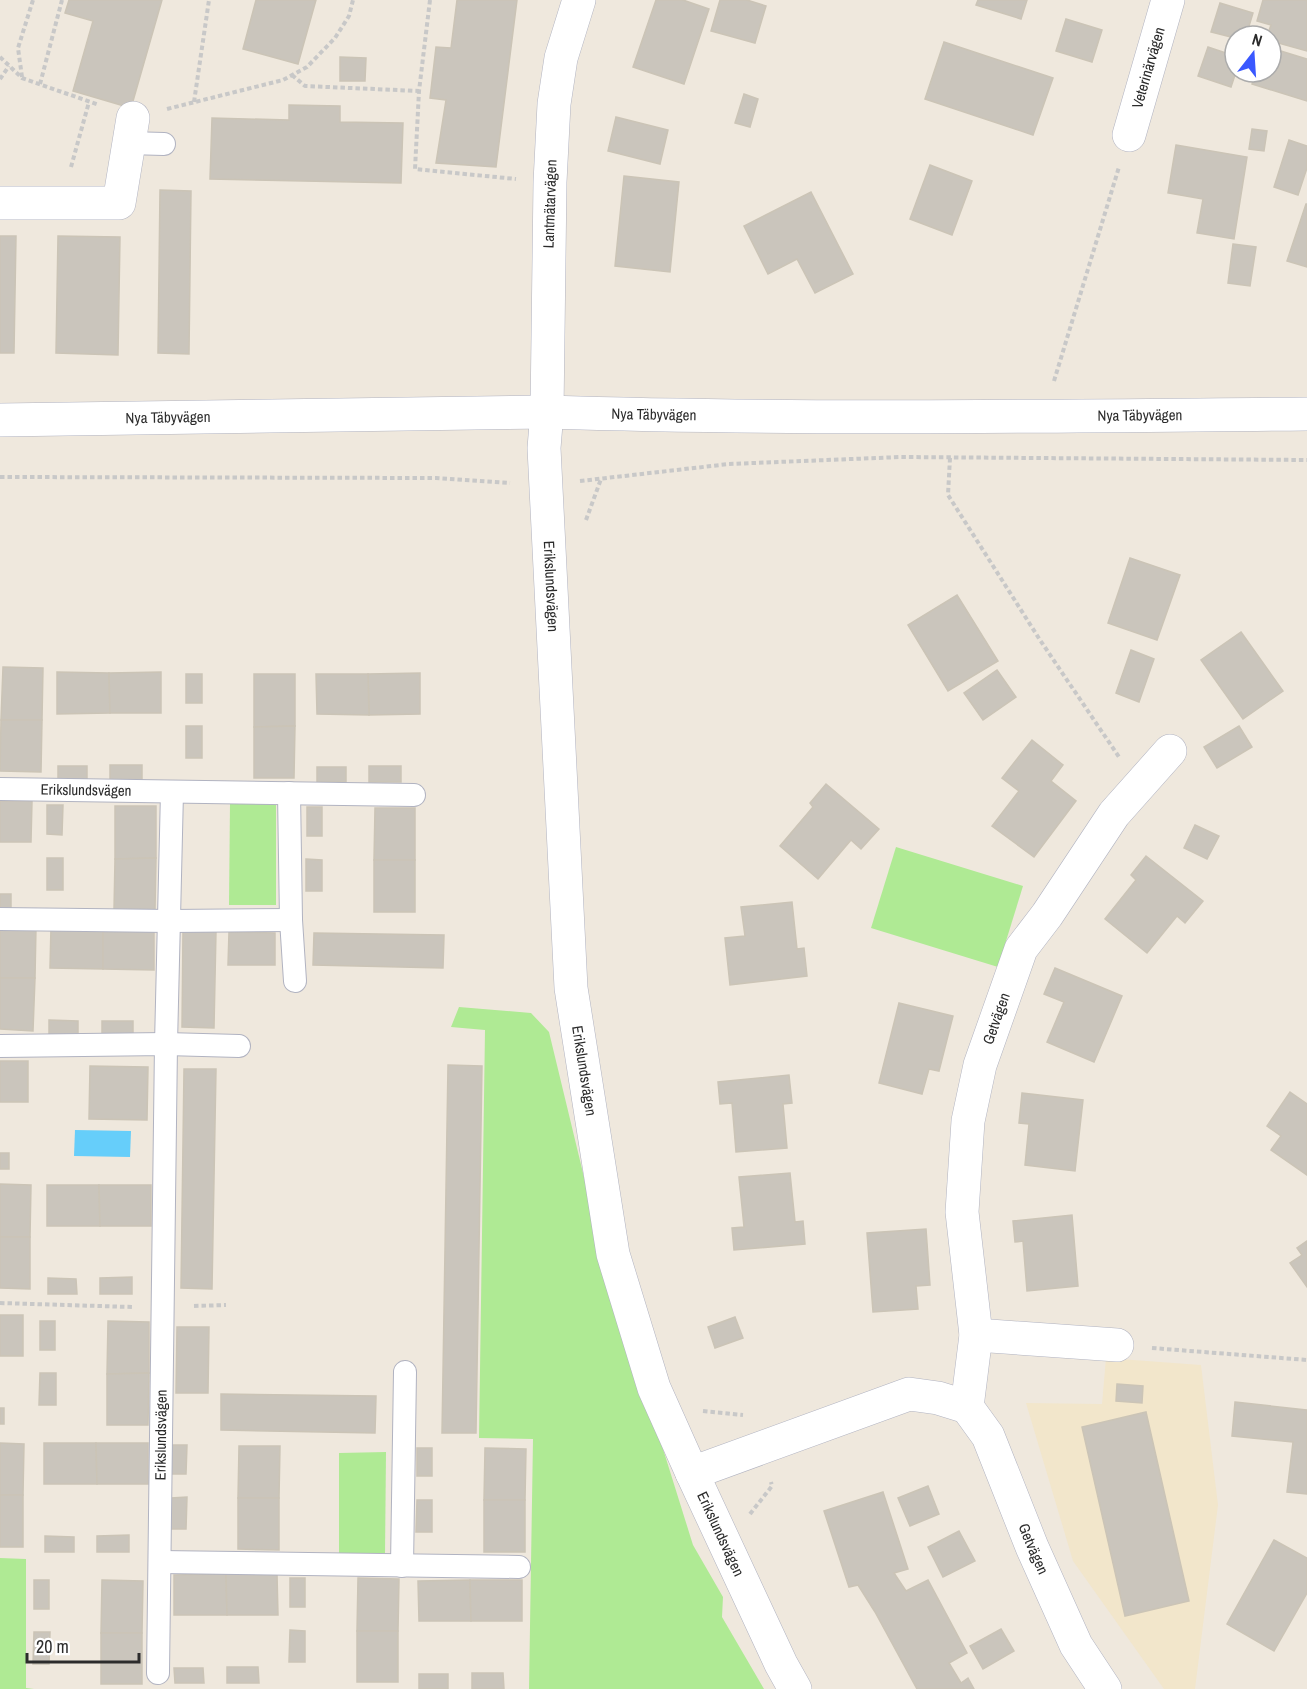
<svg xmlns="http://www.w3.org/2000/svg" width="1307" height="1689" viewBox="0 0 1307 1689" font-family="'Archivo Narrow',sans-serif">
	<rect width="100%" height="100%" fill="#efe8dd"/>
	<polygon fill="#f2e6cb" points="1106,1358 1201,1365 1218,1505 1195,1689 1164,1689 1073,1561 1026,1403 1102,1404"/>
	<g fill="#afea94">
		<polygon points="230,803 276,803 276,905 229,905"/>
		<polygon points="896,847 1023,886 998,967 871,928"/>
		<polygon points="459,1007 531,1013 549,1032 604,1260 693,1545 723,1597 722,1617 764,1689 529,1689 533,1439 479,1438 485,1030 451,1027"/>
		<polygon points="386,1452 385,1555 339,1554 339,1453"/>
		<polygon points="0,1558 26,1559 26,1688 34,1689 0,1689"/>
	</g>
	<polygon fill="#66cefa" points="75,1130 131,1131 130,1157 74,1156"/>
	<g fill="#cac5bc" stroke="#cbc4b6" stroke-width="1.5">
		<polygon points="69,0 162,0 131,108 73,91 93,21 65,13"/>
		<polygon points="256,0 316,0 298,64 243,49"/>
		<polygon points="457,0 517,0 496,167 436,163 446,100 430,98 436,47 451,48"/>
		<polygon points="656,0 683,0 709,9 684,84 633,67"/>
		<polygon points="720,0 747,0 766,6 755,43 711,31"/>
		<polygon points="978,0 1027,0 1021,19 976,5"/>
		<polygon points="1263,0 1307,0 1307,51 1271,41 1271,36 1267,36 1271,25 1257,21"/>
		<polygon points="1220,3 1253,13 1246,36 1235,36 1235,38 1211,32"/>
		<polygon points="1066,19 1102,30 1092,62 1056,51"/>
		<polygon points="944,42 1053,78 1033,135 925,99"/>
		<polygon points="1208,47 1235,56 1236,72 1231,87 1198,76"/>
		<polygon points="1271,48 1307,59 1307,101 1252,84 1256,72 1271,72"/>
		<polygon points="340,57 366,58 365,81 340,81"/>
		<polygon points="744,94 758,99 750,127 735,123"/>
		<polygon points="289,105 340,106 340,122 403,123 401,183 210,179 212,118 289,120"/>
		<polygon points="616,117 668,130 660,164 608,151"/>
		<polygon points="1252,129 1267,131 1264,151 1249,149"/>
		<polygon points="1289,140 1307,146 1307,168 1298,195 1274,187"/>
		<polygon points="1176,145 1247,157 1234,239 1197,233 1203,199 1168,193"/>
		<polygon points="930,165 972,181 952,235 910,219"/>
		<polygon points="624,176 679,182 670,272 615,266"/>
		<polygon points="160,190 191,191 189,354 158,353"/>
		<polygon points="811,192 853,274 815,293 797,259 768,274 744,226"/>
		<polygon points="1306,204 1307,204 1307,267 1287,261"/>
		<polygon points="0,236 16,236 14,353 0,353"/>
		<polygon points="58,236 120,237 118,355 56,353"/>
		<polygon points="1233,244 1256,247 1250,286 1228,283"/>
		<polygon points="1130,558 1180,575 1157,640 1108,623"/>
		<polygon points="957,595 998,661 948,691 908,625"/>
		<polygon points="1241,632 1283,691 1243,719 1201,660"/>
		<polygon points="1131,650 1154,659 1139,702 1116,693"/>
		<polygon points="3,667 43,668 42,720 1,720"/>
		<polygon points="997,670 1016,697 983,720 964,693"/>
		<polygon points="57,672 109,673 110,713 57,714"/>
		<polygon points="161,672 161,713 110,713 109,673"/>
		<polygon points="420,673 420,714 369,715 368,674"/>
		<rect x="186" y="674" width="16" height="29"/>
		<polygon points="254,674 295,674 295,726 254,727"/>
		<polygon points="316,674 368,674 369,715 317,714"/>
		<polygon points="1,720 42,720 41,772 0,771"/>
		<rect x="186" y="726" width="16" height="32"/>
		<polygon points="295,726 294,778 254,778 254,727"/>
		<polygon points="1239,726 1252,747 1217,768 1204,747"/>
		<polygon points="1032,740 1063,765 1051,781 1076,801 1034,857 992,826 1019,791 1002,778"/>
		<rect x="110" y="765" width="32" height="16"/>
		<polygon points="58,766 87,766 87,781 58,782"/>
		<rect x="369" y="766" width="32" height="16"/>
		<rect x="317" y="767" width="29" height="15"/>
		<polygon points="826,784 879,829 861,849 851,840 818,879 780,846 813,807 810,803"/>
		<polygon points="0,801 32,801 31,842 0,842"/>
		<polygon points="47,805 63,805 62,835 47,834"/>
		<polygon points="115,806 156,806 156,858 115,859"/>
		<rect x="307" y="807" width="15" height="29"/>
		<polygon points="375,808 415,808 415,860 374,860"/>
		<polygon points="1195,825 1219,836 1207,859 1184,848"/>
		<polygon points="1146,856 1203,901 1185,923 1177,916 1147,953 1105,919 1136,880 1131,875"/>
		<rect x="47" y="858" width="16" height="32"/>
		<polygon points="156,858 155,910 114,910 115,859"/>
		<polygon points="306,859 322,860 322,891 306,891"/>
		<rect x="374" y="860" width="41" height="52"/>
		<rect x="0" y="894" width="11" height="15"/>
		<polygon points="792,902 797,949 804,948 807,976 730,985 725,938 745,936 741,907"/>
		<polygon points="0,926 36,927 35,978 0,978"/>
		<polygon points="51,927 103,928 103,969 50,968"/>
		<polygon points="103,928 154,929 154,970 103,969"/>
		<polygon points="183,930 216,931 214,1028 182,1027"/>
		<polygon points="229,932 275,933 275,965 228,965"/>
		<polygon points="314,933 444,935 443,968 313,965"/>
		<polygon points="1055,968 1122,996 1094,1062 1047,1042 1064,1002 1044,994"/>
		<polygon points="0,978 35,978 33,1031 0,1029"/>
		<polygon points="899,1003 953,1016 939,1071 929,1069 922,1094 879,1083"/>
		<polygon points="49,1020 78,1021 78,1036 49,1035"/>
		<polygon points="102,1021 133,1021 133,1037 102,1036"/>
		<rect x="0" y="1061" width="28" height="41"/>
		<polygon points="448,1065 482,1066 476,1433 442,1433"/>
		<polygon points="90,1066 148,1067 147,1120 89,1119"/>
		<polygon points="184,1069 216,1069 212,1289 181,1288"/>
		<polygon points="789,1075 792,1103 783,1104 787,1148 736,1152 732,1103 720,1104 718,1082"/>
		<polygon points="1290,1092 1307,1104 1307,1175 1271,1150 1281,1136 1267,1126"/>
		<polygon points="1022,1093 1083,1100 1075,1171 1025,1165 1029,1124 1019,1123"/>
		<rect x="0" y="1153" width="9" height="16"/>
		<polygon points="790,1173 795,1222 803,1221 805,1244 734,1250 732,1228 744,1227 739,1177"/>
		<polygon points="0,1184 31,1185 30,1237 0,1237"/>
		<polygon points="47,1185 99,1185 100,1226 47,1226"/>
		<polygon points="99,1185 151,1185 151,1226 100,1226"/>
		<polygon points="1072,1215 1078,1286 1027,1291 1023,1241 1015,1242 1013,1221"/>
		<polygon points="926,1229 930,1285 916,1286 918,1309 873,1312 867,1233"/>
		<polygon points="0,1237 30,1237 30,1289 0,1288"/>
		<polygon points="1307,1241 1307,1287 1290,1263 1302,1255 1297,1248"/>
		<polygon points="132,1277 132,1294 100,1294 100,1278"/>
		<polygon points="48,1278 76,1279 77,1294 48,1294"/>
		<rect x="0" y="1315" width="23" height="41"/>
		<polygon points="735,1317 743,1338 715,1348 708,1327"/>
		<rect x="40" y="1321" width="15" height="29"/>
		<polygon points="108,1321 149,1322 149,1373 107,1374"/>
		<polygon points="177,1327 209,1327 208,1393 176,1393"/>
		<polygon points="40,1373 56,1373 56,1405 39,1405"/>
		<polygon points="149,1373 148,1425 107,1425 107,1374"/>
		<polygon points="1117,1384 1143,1386 1142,1403 1116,1401"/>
		<polygon points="221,1394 376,1396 375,1433 221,1430"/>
		<polygon points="1235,1402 1307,1410 1307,1494 1287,1492 1293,1442 1232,1436"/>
		<rect x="0" y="1408" width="4" height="16"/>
		<polygon points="1146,1412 1189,1601 1125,1616 1082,1427"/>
		<polygon points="0,1443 24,1444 23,1495 0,1495"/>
		<polygon points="44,1443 96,1443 97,1484 44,1484"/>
		<polygon points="96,1443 148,1443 148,1484 97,1484"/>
		<polygon points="171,1445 187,1445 186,1474 171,1474"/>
		<polygon points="239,1446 280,1446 279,1498 238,1498"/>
		<rect x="417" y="1448" width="15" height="28"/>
		<polygon points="485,1448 526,1449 525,1500 484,1500"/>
		<polygon points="928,1486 939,1514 910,1526 898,1498"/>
		<polygon points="883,1492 908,1569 894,1573 906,1591 928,1580 967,1653 949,1663 961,1683 968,1678 974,1689 917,1689 875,1612 858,1585 849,1587 824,1511"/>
		<rect x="0" y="1495" width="23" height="52"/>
		<polygon points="187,1497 186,1529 170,1529 171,1498"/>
		<polygon points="238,1498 279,1498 279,1550 238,1549"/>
		<polygon points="417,1500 432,1500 432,1532 416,1532"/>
		<rect x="484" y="1500" width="41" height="52"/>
		<polygon points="959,1531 975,1561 943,1577 928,1547"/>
		<polygon points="129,1535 129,1552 97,1552 97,1536"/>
		<polygon points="45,1536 74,1537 74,1552 45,1552"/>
		<polygon points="1274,1540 1307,1558 1307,1593 1274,1651 1227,1624"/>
		<polygon points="226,1574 227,1615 174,1615 174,1575"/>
		<polygon points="226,1574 277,1574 278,1615 227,1615"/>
		<rect x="290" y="1578" width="15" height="29"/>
		<polygon points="358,1578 399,1579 398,1631 357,1631"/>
		<rect x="34" y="1580" width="15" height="29"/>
		<polygon points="102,1580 143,1581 142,1633 101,1633"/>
		<polygon points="470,1580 471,1621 419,1621 418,1581"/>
		<polygon points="470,1580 522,1580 522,1621 471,1621"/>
		<polygon points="1001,1629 1014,1651 983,1669 970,1646"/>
		<polygon points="290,1630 305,1631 305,1662 289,1662"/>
		<rect x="357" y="1631" width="41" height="51"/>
		<polygon points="34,1632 50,1632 49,1664 33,1664"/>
		<rect x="101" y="1633" width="41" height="51"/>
		<polygon points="227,1667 258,1667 259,1683 227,1683"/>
		<polygon points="174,1668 203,1668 204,1683 175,1683"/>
		<polygon points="472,1673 503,1673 504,1689 472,1689"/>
		<rect x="419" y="1674" width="29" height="15"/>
	</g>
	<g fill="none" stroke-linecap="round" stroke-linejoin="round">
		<g stroke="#b1b3c1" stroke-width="24">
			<g id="service">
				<polyline points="128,143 164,144"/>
				<path id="s1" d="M0,789L414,795"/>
				<polyline points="289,793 291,920 295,981"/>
				<polyline points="0,919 170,921 291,920"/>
				<polyline points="0,1046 166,1044 239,1046"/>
				<polyline points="160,1562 519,1567"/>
				<polyline points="402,1566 405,1372"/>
				<path id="s2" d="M158,1673L166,1044L172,792"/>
			</g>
		</g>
		<g stroke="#b1b3c1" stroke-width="34">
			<g id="minor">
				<path id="s3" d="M579,0L561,58L554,104L550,182L547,412L544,448L571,988L613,1254L654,1388L692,1473L781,1664L795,1689"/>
				<path id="s4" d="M1129,135L1168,0"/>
				<polyline points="0,203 119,203 133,118"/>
				<polyline points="976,1335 1117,1345"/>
				<path id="s5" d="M967,1407L976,1335L962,1212L968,1121L980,1065L1021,949L1047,915L1114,814L1170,751"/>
				<path id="s6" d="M692,1473L909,1394L938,1398L967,1407L988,1436L1032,1547L1076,1645L1105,1689"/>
			</g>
		</g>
		<g stroke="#b1b3c1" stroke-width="34">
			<g id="secondary">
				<path id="s7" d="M0,420L547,412C800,420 1054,416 1307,414"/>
			</g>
		</g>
		<g stroke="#c8c8c8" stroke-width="4" stroke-dasharray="4.5 3" stroke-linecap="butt">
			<polyline points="430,0 419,91 415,169 516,179"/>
			<polyline points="0,57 22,78 99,105"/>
			<polyline points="292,75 305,86 419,91"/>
			<polyline points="22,77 18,48 33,0"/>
			<polyline points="0,79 9,66"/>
			<polyline points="40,84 62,0"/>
			<polyline points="194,102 209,0"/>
			<polyline points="167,109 283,80 307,67 335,38 349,16 353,0"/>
			<polyline points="71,167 89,102"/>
			<polyline points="1054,381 1119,167"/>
			<polyline points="950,458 948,495 1040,640 1119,757"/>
			<polyline points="0,477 436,478 510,483"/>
			<polyline points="580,481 729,464 901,457 1307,460"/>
			<polyline points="586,520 601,479"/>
			<polyline points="0,1303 132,1307"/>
			<polyline points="194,1306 226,1305"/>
			<polyline points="1152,1348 1307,1360"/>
			<polyline points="703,1411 743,1415"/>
			<polyline points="750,1514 772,1486 771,1482"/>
		</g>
		<use href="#service" stroke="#fff" stroke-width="22"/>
		<use href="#minor" stroke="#fff" stroke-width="33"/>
		<use href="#secondary" stroke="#fff" stroke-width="33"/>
	</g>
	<g text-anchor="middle" stroke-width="4.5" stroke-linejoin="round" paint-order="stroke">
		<g font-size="15" fill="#2c2c2c" stroke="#fff">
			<text dy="5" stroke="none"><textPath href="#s4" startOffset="70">Veterinärvägen</textPath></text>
			<text transform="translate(550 204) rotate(-88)" y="5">Lantmätarvägen</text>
			<text dy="5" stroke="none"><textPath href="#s7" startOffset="654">Nya Täbyvägen</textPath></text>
			<text dy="5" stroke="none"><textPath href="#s7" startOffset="1140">Nya Täbyvägen</textPath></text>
			<text dy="5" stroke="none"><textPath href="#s7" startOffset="168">Nya Täbyvägen</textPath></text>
			<text dy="5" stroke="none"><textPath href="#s3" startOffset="590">Erikslundsvägen</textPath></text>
			<text dy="5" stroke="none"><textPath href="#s1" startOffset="86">Erikslundsvägen</textPath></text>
			<text dy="5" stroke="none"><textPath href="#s5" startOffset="394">Getvägen</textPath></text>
			<text dy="5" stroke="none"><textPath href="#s3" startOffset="1076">Erikslundsvägen</textPath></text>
			<text dy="5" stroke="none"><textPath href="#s2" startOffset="238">Erikslundsvägen</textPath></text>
			<text dy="5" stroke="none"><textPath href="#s3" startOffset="1562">Erikslundsvägen</textPath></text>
			<text dy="5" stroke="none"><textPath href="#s6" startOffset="448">Getvägen</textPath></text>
		</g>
	</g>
	<g transform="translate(1253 54) rotate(17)"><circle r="28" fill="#ffffff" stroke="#ababab" stroke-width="1.5"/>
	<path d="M0-4.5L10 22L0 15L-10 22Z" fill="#3a58ff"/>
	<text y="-9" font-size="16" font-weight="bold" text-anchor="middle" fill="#2c2c2c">N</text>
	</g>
	<path d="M27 1653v9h112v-9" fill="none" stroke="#2c2c2c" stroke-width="3"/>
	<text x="36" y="1653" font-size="18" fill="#2c2c2c" stroke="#ffffff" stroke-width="4.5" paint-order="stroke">20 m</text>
</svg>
